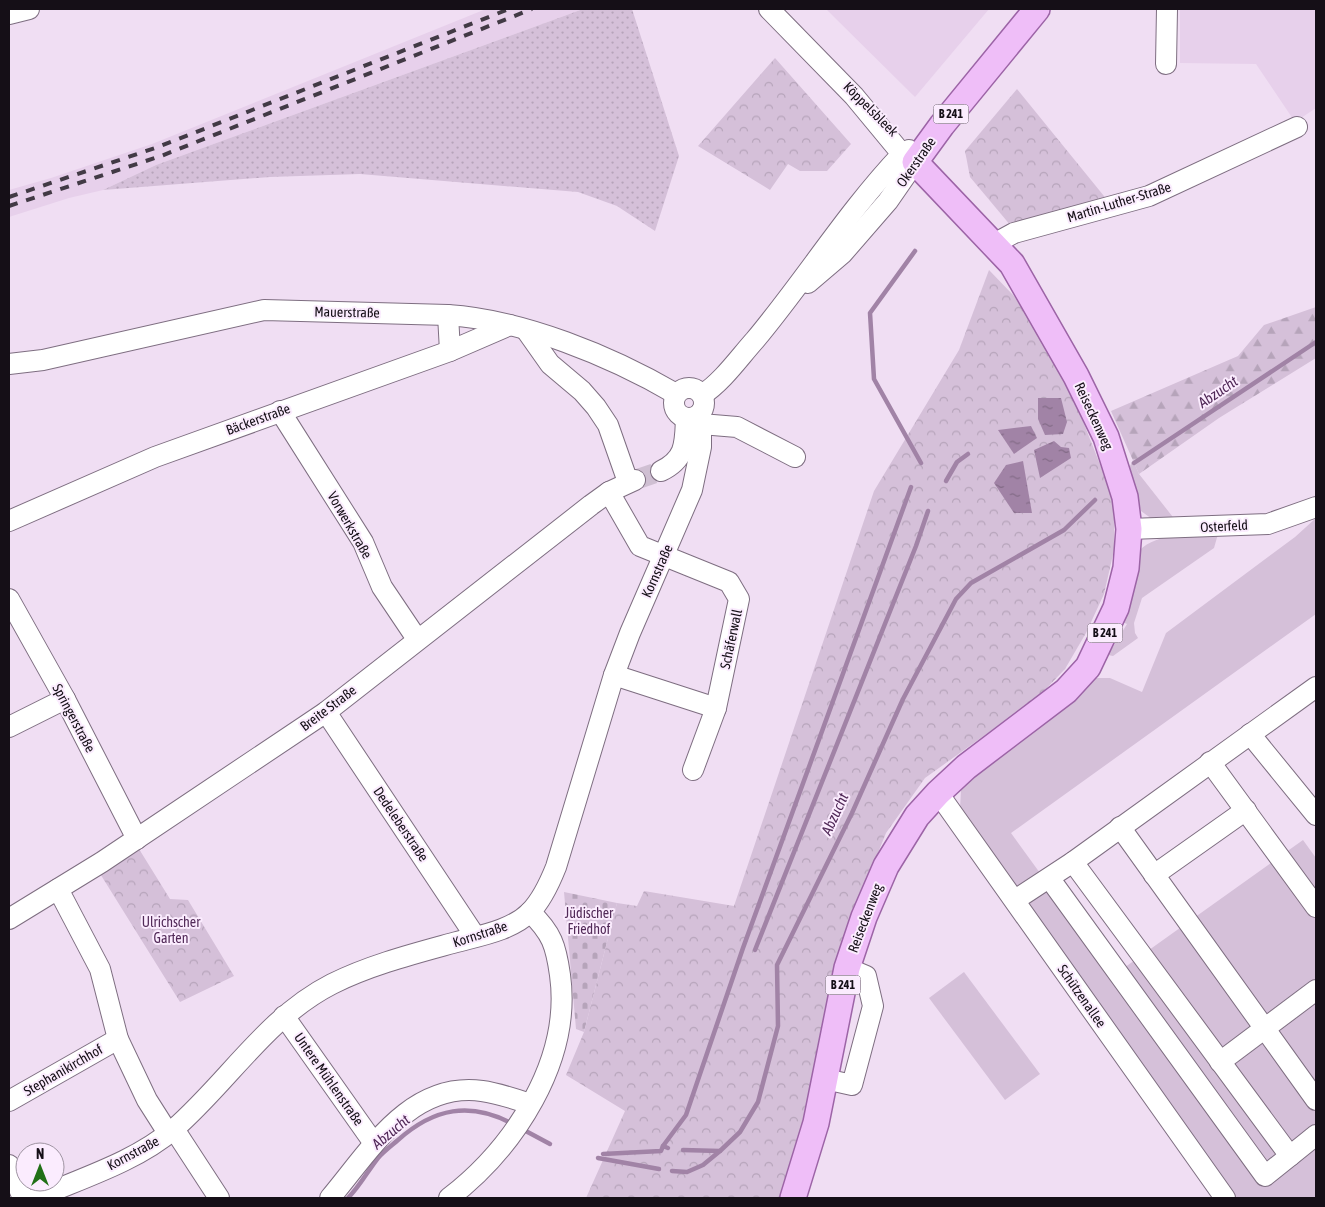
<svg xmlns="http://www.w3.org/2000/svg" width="1325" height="1207" viewBox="0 0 1325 1207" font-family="'Asap Condensed',sans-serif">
	<defs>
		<pattern id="forest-firs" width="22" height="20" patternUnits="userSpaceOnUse" patternTransform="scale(1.25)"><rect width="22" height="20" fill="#d5c0d9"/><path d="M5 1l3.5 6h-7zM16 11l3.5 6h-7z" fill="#b6a4ba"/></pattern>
		<pattern id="cemetery-stones" width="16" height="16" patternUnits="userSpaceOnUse" patternTransform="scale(1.25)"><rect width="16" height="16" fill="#d5c0d9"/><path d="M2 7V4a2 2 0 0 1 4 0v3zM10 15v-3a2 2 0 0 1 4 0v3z" fill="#b6a4ba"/></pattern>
		<pattern id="park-crowns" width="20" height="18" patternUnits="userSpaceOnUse" patternTransform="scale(1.25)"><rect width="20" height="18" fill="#d5c0d9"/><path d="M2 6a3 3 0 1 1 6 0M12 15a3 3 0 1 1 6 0" fill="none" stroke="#b6a4ba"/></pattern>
		<pattern id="garden-dots" width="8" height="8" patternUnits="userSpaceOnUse" patternTransform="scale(1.25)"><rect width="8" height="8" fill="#d5c0d9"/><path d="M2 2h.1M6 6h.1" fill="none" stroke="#b6a4ba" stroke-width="1.8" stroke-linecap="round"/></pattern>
		<pattern id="water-ripples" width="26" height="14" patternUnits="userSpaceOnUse" patternTransform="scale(1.25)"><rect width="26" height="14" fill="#a183a6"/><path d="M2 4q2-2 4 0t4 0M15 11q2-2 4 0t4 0" fill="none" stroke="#826a86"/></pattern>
	</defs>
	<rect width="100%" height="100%" fill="#f0def3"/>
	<g fill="#e7d0eb">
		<polygon points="486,9 583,9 156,165 103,190 69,198 9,217 9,190 51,178 152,144"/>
		<polygon points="826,9 989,9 915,97"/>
		<polygon points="1180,9 1316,9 1316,108 1295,122 1256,64 1180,63"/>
	</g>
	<g fill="#d5c0d9">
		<polygon points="1133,460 1139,474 1176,521 1152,519 1141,511 1128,470"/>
		<polygon points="1316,518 1316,614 1011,833 1114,975 1303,840 1316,858 1316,1198 1237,1198 960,809 961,790 976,775 1050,718 1095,678 1110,678 1142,692 1166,633 1295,537"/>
		<path d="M1218,534L1214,548L1142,598L1134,623L1135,633L1138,638L1113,656L1108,655L1127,624L1120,621L1139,551C1158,531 1193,536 1218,534Z"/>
		<polygon points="964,972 1040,1074 1005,1100 929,998"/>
	</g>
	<polygon fill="url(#forest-firs)" points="1316,307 1316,358 1219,418 1139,474 1111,411 1238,356 1264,325"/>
	<polygon fill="url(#cemetery-stones)" points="564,892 617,903 584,1032 576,1029"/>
	<g fill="url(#park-crowns)">
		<polygon points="775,58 851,144 827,171 800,171 788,164 770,190 698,146"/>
		<polygon points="1017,89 1108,201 1011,226 970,177 965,151"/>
		<polygon points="989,270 1014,296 1064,373 1112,495 1114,519 1114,550 1104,594 1086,633 1065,669 1038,697 925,778 886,833 842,942 808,1110 781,1198 586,1198 625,1111 566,1075 584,1032 617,903 637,906 644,891 734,906 874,491 959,350"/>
		<polygon points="139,849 170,899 188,900 234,976 180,1002 99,872"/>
	</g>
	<polygon fill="url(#garden-dots)" points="583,9 632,9 679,156 655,231 617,206 578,192 360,174 270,177 103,190 156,165"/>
	<g fill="url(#water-ripples)">
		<polygon points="1038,398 1061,398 1067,422 1063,434 1045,435 1038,419"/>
		<polygon points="1031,426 1037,438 1014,454 998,430"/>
		<polygon points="1054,441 1061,447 1069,448 1071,458 1040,478 1034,450"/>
		<polygon points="1023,461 1032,513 1014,513 994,483 1006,465"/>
	</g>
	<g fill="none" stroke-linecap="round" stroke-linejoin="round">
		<g stroke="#a183a6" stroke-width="4.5">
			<polyline points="915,251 870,313 874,379 921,463"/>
			<polyline points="1134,463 1316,342"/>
			<polyline points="946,481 957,462 968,454"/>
			<polyline points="755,950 916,546 928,511"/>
			<polyline points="522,1129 550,1144"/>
			<polyline points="663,1146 686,1115 743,948 911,487"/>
			<polyline points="683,1150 720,1151"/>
			<polyline points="603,1154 661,1151 663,1146 668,1148"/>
			<polyline points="598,1158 659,1169"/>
			<polyline points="672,1171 687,1172 703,1165 720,1151 740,1132 758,1102 778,1026 777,965 852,813 903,699 956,599 971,583 1064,530 1095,500"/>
			<path d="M348,1198C360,1186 367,1172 378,1158C383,1152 391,1146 398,1140C434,1108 470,1101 513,1124"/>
		</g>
		<polyline stroke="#cfbfd2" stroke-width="20" stroke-dasharray="20 10" stroke-linecap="butt" points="635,480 661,471"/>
		<g stroke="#7e6e81" stroke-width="22">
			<g id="minor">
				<polyline points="9,14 29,9"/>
				<polyline points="1166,64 1167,9"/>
				<polyline points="992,245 1014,233 1149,196 1297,127"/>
				<polyline points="808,283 842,254 888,201 915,162 909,150"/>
				<polyline points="448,315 450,351"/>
				<polyline points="526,330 550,364 582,391 596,407 608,425 628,482"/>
				<path d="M9,364L43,360L264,310L448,315C523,320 611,356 676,394"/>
				<circle cx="689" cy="403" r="15"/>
				<path d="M702,395C723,381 738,359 755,340C806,279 847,212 902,154L854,96L769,9"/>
				<polyline points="280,411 363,542 382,587 417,639"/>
				<polyline points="701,424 737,427 795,457"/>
				<path d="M661,471C686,459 685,443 686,418"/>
				<polyline points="609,492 640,546 729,582 739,599 716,708 693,770"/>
				<polyline points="9,521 155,457 450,351 510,325"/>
				<polyline points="1129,529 1268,524 1316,507"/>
				<polyline points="9,599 65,699 137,839"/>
				<polyline points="614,675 716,708"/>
				<polyline points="326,712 475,936"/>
				<polyline points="9,727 65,699"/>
				<polyline points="1250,734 1316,815"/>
				<polyline points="1210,762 1316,907"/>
				<polyline points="938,793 1225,1198"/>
				<polyline points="1120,827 1316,1100"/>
				<polyline points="1073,862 1290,1156 1316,1135"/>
				<polyline points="1154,875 1246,810"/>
				<polyline points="1050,879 1265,1176 1290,1156"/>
				<polyline points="58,889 100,969 118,1039 147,1100 168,1133"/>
				<polyline points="1015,900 1073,862 1316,687"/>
				<polyline points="9,919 102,862 326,712 591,505 609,492 635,480"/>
				<polyline points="284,1016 373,1142"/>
				<polyline points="1220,1062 1316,990"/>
				<polyline points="825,1079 852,1085 873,1006 866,976 847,968"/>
				<polyline points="9,1101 118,1039"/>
				<polyline points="174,1129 219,1198"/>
				<polyline points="9,1165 23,1198"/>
				<path d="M36,1198C82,1178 135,1162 174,1129C228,1082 267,1017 332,984C370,965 413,954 453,943C478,936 511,931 530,912C542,900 550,882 556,867L614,675L630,633L692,490L701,447V412"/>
				<path d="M330,1198C369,1152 410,1081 482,1091C498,1093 515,1099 530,1104"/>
				<path d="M449,1198C514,1148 572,1061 560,975C556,946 552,933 530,912"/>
			</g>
		</g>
		<g stroke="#9c64a6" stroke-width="28">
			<polyline id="major" points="793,1198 816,1123 847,968 864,917 886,866 917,816 938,793 966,767 1066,691 1088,667 1116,608 1126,568 1129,529 1125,497 1106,437 1076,376 1012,264 915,162 942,125 1037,9"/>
		</g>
		<use href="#minor" stroke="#fff" stroke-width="20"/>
		<use href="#major" stroke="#efbef8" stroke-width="25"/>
		<g stroke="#423a45" stroke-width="4" stroke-dasharray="9 9" stroke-linecap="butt">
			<polyline points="9,197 158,147 509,9"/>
			<polyline points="9,206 161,156 532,9"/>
		</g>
	</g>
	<g text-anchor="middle" stroke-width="4" stroke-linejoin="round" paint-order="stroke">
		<g fill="#fbecfe" stroke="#5a515c" stroke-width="1">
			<rect x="933.5" y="104.5" width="35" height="19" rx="4"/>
			<rect x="1087.5" y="623.5" width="35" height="19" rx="4"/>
			<rect x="825.5" y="975.5" width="35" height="19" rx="4"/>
		</g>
		<g font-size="12" font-weight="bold" fill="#150f17">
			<text x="951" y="118">B 241</text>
			<text x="1105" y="637">B 241</text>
			<text x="843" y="989">B 241</text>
		</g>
		<g font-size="14" fill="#150f17" stroke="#fbecfe">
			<text transform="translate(871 109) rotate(45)" y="5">Köppelsbleek</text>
			<text transform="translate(916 162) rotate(-55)" y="5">Okerstraße</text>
			<text transform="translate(1119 202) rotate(-17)" y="5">Martin-Luther-Straße</text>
			<text transform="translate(347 312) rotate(1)" y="5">Mauerstraße</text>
			<text transform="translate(1094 416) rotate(65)" y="5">Reiseckenweg</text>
			<text transform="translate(258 419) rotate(-20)" y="5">Bäckerstraße</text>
			<text transform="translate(350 525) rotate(60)" y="5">Vorwerkstraße</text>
			<text transform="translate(1224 526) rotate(-3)" y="5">Osterfeld</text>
			<text transform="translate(657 571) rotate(-66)" y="5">Kornstraße</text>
			<text transform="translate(731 639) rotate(-78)" y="5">Schäferwall</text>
			<text transform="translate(328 708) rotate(-37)" y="5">Breite Straße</text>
			<text transform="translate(74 718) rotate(62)" y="5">Springerstraße</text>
			<text transform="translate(401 824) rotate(56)" y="5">Dedeleberstraße</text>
			<text transform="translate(865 918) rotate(-69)" y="5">Reiseckenweg</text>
			<text transform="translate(480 934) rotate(-18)" y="5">Kornstraße</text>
			<text transform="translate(1082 996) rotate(55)" y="5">Schützenallee</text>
			<text transform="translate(63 1070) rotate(-30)" y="5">Stephanikirchhof</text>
			<text transform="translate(329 1079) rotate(55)" y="5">Untere Mühlenstraße</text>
			<text transform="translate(133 1153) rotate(-28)" y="5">Kornstraße</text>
		</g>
		<g font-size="14" fill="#522a58" stroke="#fbecfe">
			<text x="589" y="918">Jüdischer<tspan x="589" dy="16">Friedhof</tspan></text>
			<text x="171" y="927">Ulrichscher<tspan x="171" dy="16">Garten</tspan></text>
		</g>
		<g font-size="15" font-style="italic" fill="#512958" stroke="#fbecfe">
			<text transform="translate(1218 392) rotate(-34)" y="5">Abzucht</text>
			<text transform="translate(835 814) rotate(-65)" y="5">Abzucht</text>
			<text transform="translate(391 1132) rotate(-40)" y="5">Abzucht</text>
		</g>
	</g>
	<rect width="1325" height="1207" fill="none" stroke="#150f17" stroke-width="20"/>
	<g transform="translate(40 1167)"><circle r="24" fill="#fbecfe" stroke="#9f94a2"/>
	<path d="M0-4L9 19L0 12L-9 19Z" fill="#217017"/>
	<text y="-8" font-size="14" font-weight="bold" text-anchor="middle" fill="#150f17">N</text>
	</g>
</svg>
